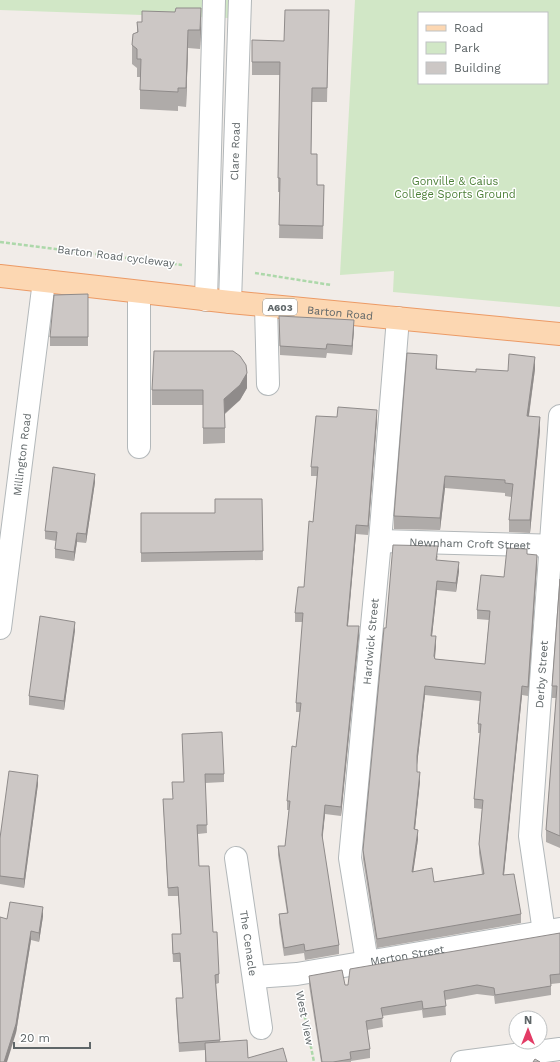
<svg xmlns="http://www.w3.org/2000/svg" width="560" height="1062" viewBox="0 0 560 1062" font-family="'Work Sans',sans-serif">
	<rect width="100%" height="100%" fill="#f1ece8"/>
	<g fill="#d1e7c6" fill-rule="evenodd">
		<polygon points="0,0 229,0 228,18 0,10"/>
		<path d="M355,0H560V307L393,292L394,271L340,275ZM419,13H547V83H419Z"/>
	</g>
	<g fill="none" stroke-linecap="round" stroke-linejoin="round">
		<g stroke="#b3b8ba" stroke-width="24">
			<g id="minor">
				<polyline points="206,300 214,0"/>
				<path id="s1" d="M230,302L240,0"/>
				<polyline points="266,306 268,384"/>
				<polyline points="139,447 139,293"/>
				<path id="s2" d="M380,541L560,546"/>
				<path id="s3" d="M0,628L44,281"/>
				<path id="s4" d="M236,858L261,1028"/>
				<path id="s5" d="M544,932L530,836L560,416"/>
				<path id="s6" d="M367,962L350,858L380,541L398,318"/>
				<path id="s7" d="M255,977L297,974L560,929"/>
				<polyline points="462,1062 560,1049"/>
			</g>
		</g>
		<g stroke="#ec9a65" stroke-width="24">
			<g id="major">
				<path id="s8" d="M0,276L230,302L560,334"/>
			</g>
		</g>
		<g stroke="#add8aa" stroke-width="2.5" stroke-dasharray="4 2" stroke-linecap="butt">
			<polyline points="0,242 182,265"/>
			<polyline points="255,273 331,285"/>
			<polyline points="301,998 314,1062"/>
		</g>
		<use href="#minor" stroke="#fff" stroke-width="22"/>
		<use href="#major" stroke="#fcd7b2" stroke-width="22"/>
	</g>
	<g fill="#afaba9" fill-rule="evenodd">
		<polygon points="329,10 327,102 312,102 311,154 317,168 317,185 324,185 323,239 279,238 280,192 278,192 278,178 280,75 252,75 252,62 284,41"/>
		<polygon points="137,22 201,27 200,49 188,48 186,107 178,106 178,111 140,109 140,77 137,77 137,68 132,64 132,45 137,32"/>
		<polygon points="88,294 88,346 50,346 50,337"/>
		<polygon points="279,316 354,329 352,355 327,353 326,358 280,355"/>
		<polygon points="535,369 529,416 540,430 530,533 509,532 509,520 512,497 505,496 505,493 445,488 440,530 394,529 394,516 437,370 476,372 508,371"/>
		<polygon points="247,388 240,400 225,414 225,443 203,444 203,405 152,405 152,390"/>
		<polygon points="337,417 377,419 368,535 356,534 348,626 359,635 341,816 325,814 322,839 339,945 339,954 305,960 304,953 284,956 279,923 279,914 287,913 278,855 278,846 285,846 289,810 287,810 287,801 296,747 300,712 296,712 296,703 303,622 295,622 295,613 304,587 313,522 317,476 311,476 311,467"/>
		<polygon points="95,482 86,543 77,542 74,561 55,558 55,549 56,541 45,539 45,531"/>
		<polygon points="262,499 263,560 141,562 141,513 215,513"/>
		<path d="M527,554L537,564L528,696L522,695L504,875L521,914V923L377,948L363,859V850L386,628L438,555L437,560L459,571L456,592L437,590L432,636L436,645L435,659L485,664L489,620L477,619V610L504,577ZM425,695L480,701L478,724V733H480L474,799V808L482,809L479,844V853L482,874L434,882L413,872L418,839L415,829L420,781L417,772V765Z"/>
		<polygon points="560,579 560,848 546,842 546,830 556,698 552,698 552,686"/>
		<polygon points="75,630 64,710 29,705 29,696"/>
		<polygon points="182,734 224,774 224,782 205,783 207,833 198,834 199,866 213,932 219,974 219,983 216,984 220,1042 248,1058 287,1062 205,1062 205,1050 179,1052 176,1007 176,998 183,998 180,962 173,962 172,943 172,934 181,934 178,896 168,896 163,799 173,799 184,782"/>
		<polygon points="38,784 24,888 0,884 0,838"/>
		<polygon points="43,916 39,942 31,940 16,1033 7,919"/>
		<polygon points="560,933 560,983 551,984 551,995 495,1004 494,996 477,994 445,1000 446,1015 423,1018 422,1010 382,1016 383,1027 367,1030 370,1049 370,1058 351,1061 351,1062 321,1062 309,985 309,976 345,985 348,985"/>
	</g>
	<g fill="#8f8b8a">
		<polygon points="201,8 201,27 200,49 200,30"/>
		<polygon points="188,30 188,48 186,107 186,88"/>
		<polygon points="354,320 354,329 352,355 352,346"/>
		<polygon points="437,355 437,368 436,382 436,369"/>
		<polygon points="535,357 535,369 527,428 527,416"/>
		<polygon points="247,373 247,388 240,400 224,414 224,399"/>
		<polygon points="377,410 377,419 368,535 368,526"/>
		<polygon points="540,417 540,430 530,533 530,520"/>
		<polygon points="95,474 95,482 86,543 86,534"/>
		<polygon points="445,476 445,488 440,530 440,518"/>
		<polygon points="356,525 356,534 347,635 347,626"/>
		<polygon points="77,533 77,542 74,561 74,552"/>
		<polygon points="537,555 537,564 528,696 528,687"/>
		<polygon points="459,562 459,571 456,592 456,583"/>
		<polygon points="437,581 437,590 431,645 431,636"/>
		<polygon points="75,622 75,630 64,710 64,701"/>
		<polygon points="359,626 359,635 341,816 341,807"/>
		<polygon points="436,636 436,645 434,665 434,656"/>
		<polygon points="425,686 425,695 417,765 417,781 417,756"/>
		<polygon points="522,686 522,695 503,884 503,875"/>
		<polygon points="420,772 420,781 414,838 414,829"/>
		<polygon points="38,775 38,784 24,888 24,879"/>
		<polygon points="325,805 325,814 322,844 322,835"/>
		<polygon points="418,830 418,839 412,881 412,872"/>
		<polygon points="43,907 43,916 39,942 39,933"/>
		<polygon points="31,931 31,940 16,1033 7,1062 4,1062"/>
	</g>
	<g fill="#ccc7c5" stroke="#8f8b8a" fill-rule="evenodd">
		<polygon points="176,8 201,8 200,30 188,30 186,88 178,88 178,92 140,90 141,59 137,59 137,49 132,45 133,34 138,32 137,22 142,22 142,11 175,12"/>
		<polygon points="285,10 329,10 327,88 312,88 311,154 317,154 317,185 324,185 323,226 279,225 280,178 278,178 280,62 252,62 252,40 284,41"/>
		<polygon points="88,294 88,337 50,337 54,295"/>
		<polygon points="279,316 354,320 352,346 327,344 326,349 280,346"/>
		<polygon points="154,351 233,351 240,356 246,365 247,373 240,385 224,399 225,428 203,428 203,390 152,390"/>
		<polygon points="407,353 437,355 436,369 476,372 476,369 508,371 509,354 535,357 527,416 540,417 530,520 509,520 513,484 505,483 505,480 445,476 440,518 394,516"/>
		<polygon points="338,407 377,410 368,526 356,525 347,626 359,626 341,807 325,805 322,835 339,945 305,951 304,944 284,948 279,914 288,913 278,846 285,846 290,801 287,801 292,746 296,747 301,703 296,703 303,613 295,613 298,587 304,587 309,521 313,522 318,467 311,467 316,416 337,417"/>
		<polygon points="53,467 95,474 86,534 77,533 74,552 55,549 57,532 45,531"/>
		<polygon points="215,499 262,499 263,551 141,553 141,513 215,513"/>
		<path d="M393,545L438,546L436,560L459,562L456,583L437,581L431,636H436L434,656L435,659L485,664L490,611L477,610L481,575L504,577L507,548L527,549V554L537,555L528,687L522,686L503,875L514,874L521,914L377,939L363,850L384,628H386ZM425,686L481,692L478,724H481L474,799L483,800L479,844L484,874L434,882L432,868L412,872L418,830L414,829L420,772H417V756Z"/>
		<polygon points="560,579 560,836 546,830 557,686 552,686"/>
		<polygon points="40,616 75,622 64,701 29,696"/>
		<polygon points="222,732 224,774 205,774 207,825 197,825 199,866 209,866 213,932 217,932 219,974 215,975 220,1040 179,1043 176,998 183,998 180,953 173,954 172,934 181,934 178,887 168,888 163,799 173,799 172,782 184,782 182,734"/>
		<polygon points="9,771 38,775 24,879 0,876 0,838"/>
		<polygon points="10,902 43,907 39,933 31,931 16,1024 4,1062 0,1062 0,917 7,919"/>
		<polygon points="560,933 560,974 550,975 551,986 495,995 494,988 477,985 444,991 446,1006 423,1009 422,1001 381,1008 383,1018 366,1021 370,1049 350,1052 351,1059 333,1062 322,1062 309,976 342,970 345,985 348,985 350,969"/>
		<polygon points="247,1040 248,1058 283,1048 287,1062 206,1062 205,1043"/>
		<polygon points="535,1059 540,1062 533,1062"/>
	</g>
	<g text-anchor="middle" stroke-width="3" stroke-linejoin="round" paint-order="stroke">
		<rect fill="#fff" stroke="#8f9495" stroke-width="1" x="263" y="299" width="34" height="16" rx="3"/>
		<g font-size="10" font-weight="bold" fill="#5f6668">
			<text x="280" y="311">A603</text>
		</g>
		<g font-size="11" fill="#5f6668" stroke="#fff">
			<text dy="4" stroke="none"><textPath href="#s1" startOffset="151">Clare Road</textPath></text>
			<text transform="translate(116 256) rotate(7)" y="4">Barton Road cycleway</text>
			<text dy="4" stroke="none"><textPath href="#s8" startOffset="342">Barton Road</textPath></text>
			<text dy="4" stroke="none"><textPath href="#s3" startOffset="175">Millington Road</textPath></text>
			<text dy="4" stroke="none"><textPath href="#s2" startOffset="90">Newnham Croft Street</textPath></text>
			<text dy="4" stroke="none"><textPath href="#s6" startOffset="323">Hardwick Street</textPath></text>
			<text dy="4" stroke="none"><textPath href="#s5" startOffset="259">Derby Street</textPath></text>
			<text dy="4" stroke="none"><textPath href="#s4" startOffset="86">The Cenacle</textPath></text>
			<text dy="4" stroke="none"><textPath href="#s7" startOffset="154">Merton Street</textPath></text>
			<text transform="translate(305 1018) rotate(79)" y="4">West View</text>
		</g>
		<g font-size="11" fill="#4c7f37" stroke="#fff">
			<text x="455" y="185">Gonville &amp; Caius<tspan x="455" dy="13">College Sports Ground</tspan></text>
		</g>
	</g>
	<rect x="418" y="12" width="130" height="72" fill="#ffffff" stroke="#bfc2c3"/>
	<rect x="426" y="25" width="20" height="6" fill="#fcd7b2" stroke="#bfc2c3"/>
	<text x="454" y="32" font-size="12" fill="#5f6668">Road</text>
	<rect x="426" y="42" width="20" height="12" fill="#d1e7c6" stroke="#bfc2c3"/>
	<text x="454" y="52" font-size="12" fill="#5f6668">Park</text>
	<rect x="426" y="62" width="20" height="12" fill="#ccc7c5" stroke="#bfc2c3"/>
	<text x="454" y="72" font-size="12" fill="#5f6668">Building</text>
	<g transform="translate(528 1030)"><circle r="19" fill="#ffffff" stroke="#bfc2c3"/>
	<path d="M0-3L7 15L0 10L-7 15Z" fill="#e33c66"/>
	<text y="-6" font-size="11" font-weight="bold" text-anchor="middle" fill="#5f6668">N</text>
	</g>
	<path d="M14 1042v6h76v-6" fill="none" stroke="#5f6668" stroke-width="2"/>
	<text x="20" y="1042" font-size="12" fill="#5f6668" stroke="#ffffff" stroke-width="3" paint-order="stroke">20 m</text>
</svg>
